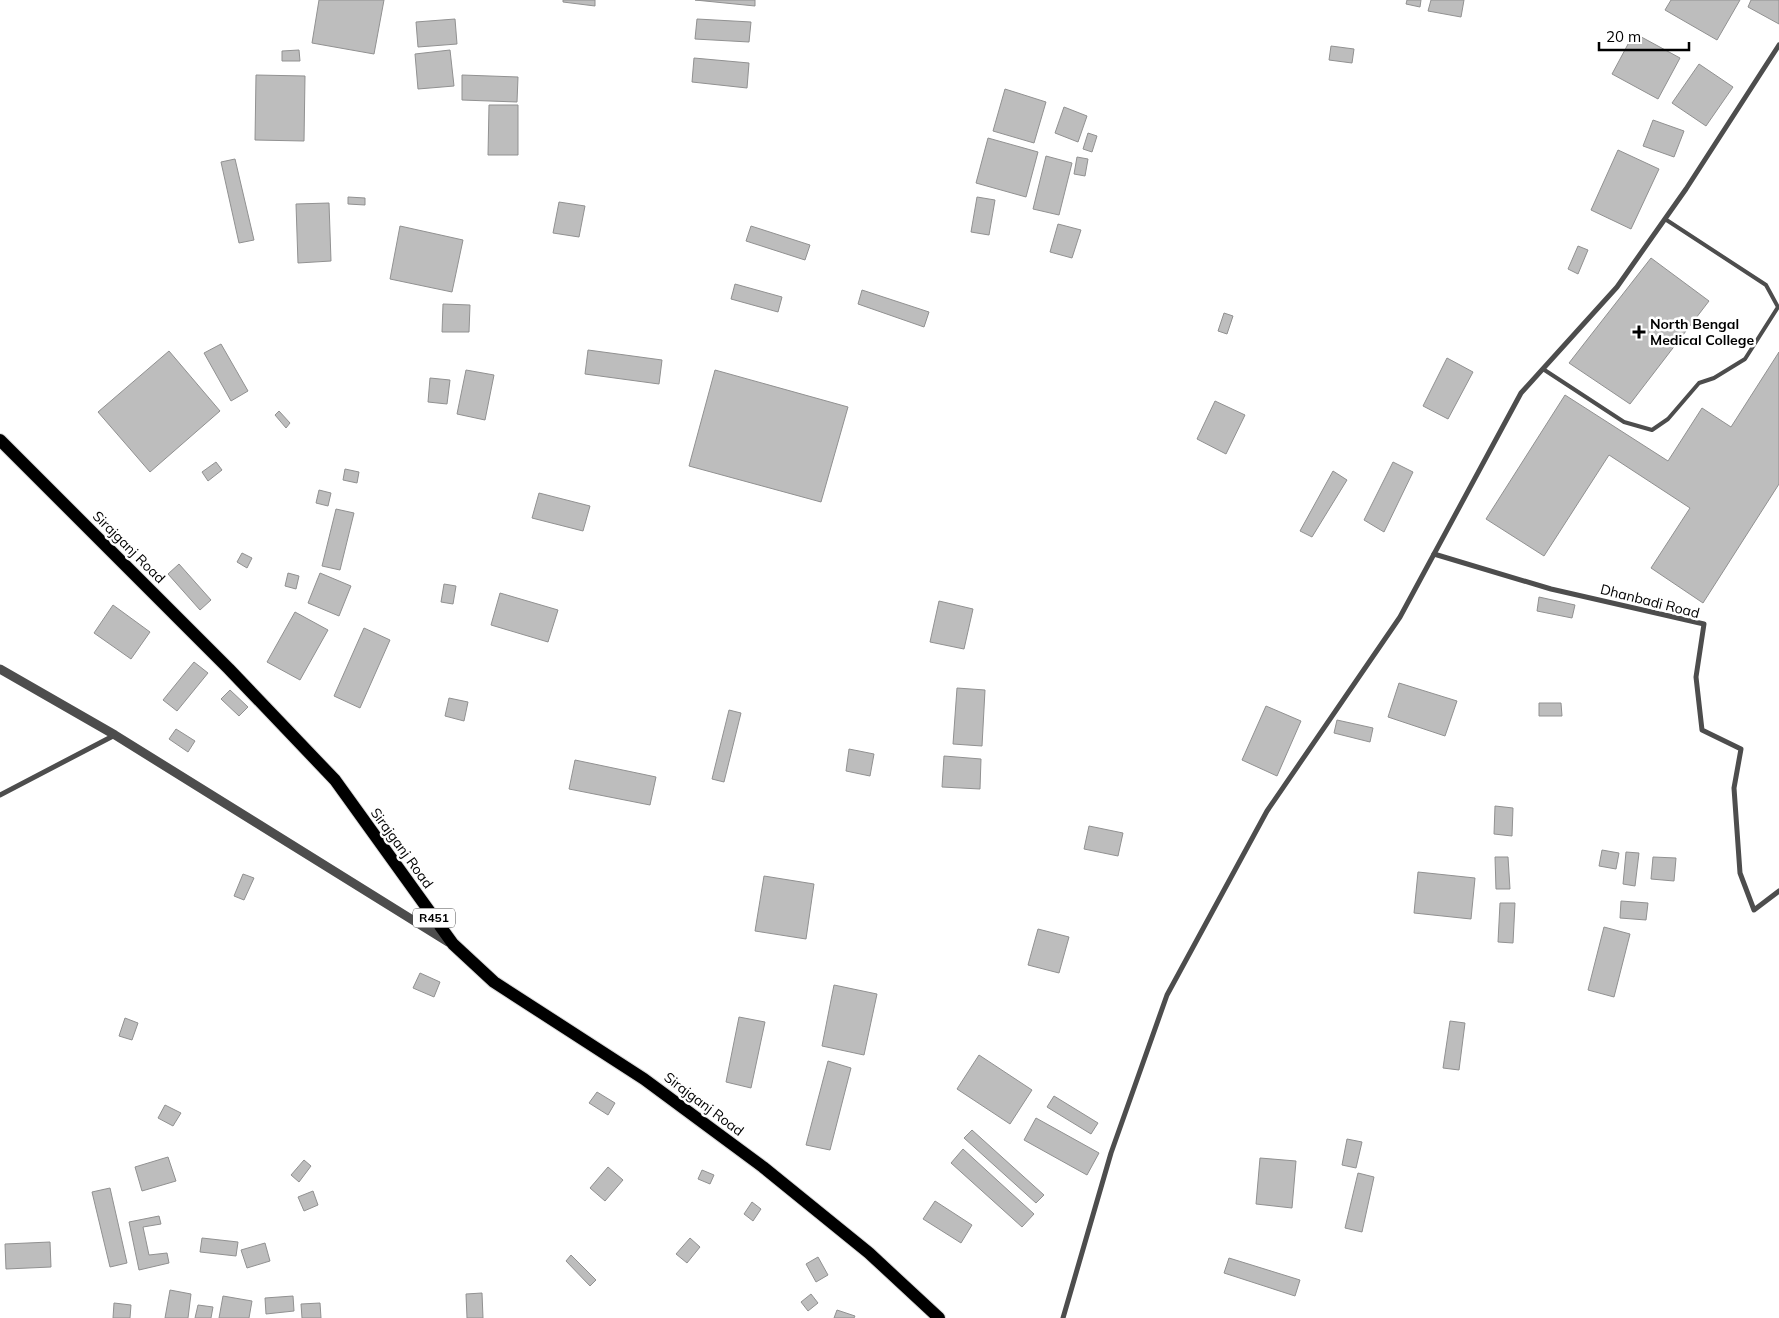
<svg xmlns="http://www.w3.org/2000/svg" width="1779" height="1318" viewBox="0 0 1779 1318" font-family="Mulish,sans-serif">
	<rect width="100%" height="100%" fill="#fff"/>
	<g fill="#bdbdbd" stroke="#919191">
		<polygon points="319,0 384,0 374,54 312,43"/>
		<polygon points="563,0 595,0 595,6 563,2"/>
		<polygon points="695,0 755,0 755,6"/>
		<polygon points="1407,0 1421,0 1420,7 1406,4"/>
		<polygon points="1431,0 1464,0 1461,17 1428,11"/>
		<polygon points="1671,0 1740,0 1717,40 1665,10"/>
		<polygon points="1751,0 1779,0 1779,24 1748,7"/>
		<polygon points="455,19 457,44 418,47 416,22"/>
		<polygon points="697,19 751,22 749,42 695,39"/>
		<polygon points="1634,33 1680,58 1658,99 1612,74"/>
		<polygon points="1331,46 1354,49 1352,63 1329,60"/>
		<polygon points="299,50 300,61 282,61 282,51"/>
		<polygon points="450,50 454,86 418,89 415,54"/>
		<polygon points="694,58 749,63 747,88 692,82"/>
		<polygon points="1699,64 1733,87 1706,126 1672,103"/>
		<polygon points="256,75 305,76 304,141 255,140"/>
		<polygon points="462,75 518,77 517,102 462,100"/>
		<polygon points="1005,89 1046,102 1034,143 993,131"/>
		<polygon points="489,105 518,105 518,155 488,155"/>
		<polygon points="1064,107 1087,116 1078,142 1055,133"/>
		<polygon points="1653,120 1684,131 1674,157 1643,146"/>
		<polygon points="1088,133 1097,136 1092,152 1083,149"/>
		<polygon points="988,138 1038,152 1026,197 976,183"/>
		<polygon points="1618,150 1659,169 1631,229 1591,210"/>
		<polygon points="1046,156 1072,163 1059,215 1033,209"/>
		<polygon points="1077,157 1088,159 1085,176 1074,174"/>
		<polygon points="235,159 254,240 239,243 221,162"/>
		<polygon points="348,197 365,198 365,205 348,204"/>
		<polygon points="977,197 995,200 989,235 971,232"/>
		<polygon points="559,202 585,206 579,237 553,233"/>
		<polygon points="329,203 331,261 298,263 296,204"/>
		<polygon points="1058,224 1081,230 1072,258 1050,252"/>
		<polygon points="400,226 463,240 452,292 390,279"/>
		<polygon points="751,226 810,245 805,260 746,241"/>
		<polygon points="1578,246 1588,250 1578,274 1568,269"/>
		<polygon points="1651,258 1709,301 1630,404 1569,363"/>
		<polygon points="735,284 782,297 778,312 731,299"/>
		<polygon points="862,290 929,312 924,327 858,304"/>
		<polygon points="443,304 470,305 469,332 442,332"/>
		<polygon points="1224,313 1233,316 1227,334 1218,331"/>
		<polygon points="221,344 248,391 231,401 204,353"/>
		<polygon points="588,350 662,360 659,384 585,374"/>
		<polygon points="169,351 220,411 150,472 98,412"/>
		<polygon points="1779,352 1779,484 1703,603 1651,568 1690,508 1609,455 1544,556 1486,519 1565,395 1668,461 1702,408 1731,427"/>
		<polygon points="1447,358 1473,372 1448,419 1423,406"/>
		<polygon points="466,370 494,375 485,420 457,414"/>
		<polygon points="715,370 848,407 821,502 689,466"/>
		<polygon points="430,378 450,380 447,404 428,402"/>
		<polygon points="1215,401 1245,415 1226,454 1197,439"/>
		<polygon points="279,411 290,423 286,428 275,415"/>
		<polygon points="216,462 222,470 208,481 202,472"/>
		<polygon points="1393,462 1413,472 1384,532 1364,520"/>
		<polygon points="345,469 359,472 357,483 343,480"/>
		<polygon points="1333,471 1347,480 1312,537 1300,531"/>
		<polygon points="319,490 331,493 328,506 316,503"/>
		<polygon points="539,493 590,506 583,531 532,518"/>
		<polygon points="336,509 354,513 340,570 322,566"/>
		<polygon points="242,553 252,558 247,568 237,562"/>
		<polygon points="179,564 211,600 200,610 168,574"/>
		<polygon points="288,573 299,576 296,589 285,586"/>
		<polygon points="320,573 351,586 339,616 308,603"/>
		<polygon points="444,584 456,586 453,604 441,602"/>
		<polygon points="500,593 558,610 548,642 491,625"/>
		<polygon points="1539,597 1575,605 1572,618 1537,611"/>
		<polygon points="939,601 973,609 964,649 930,642"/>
		<polygon points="113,605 150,632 131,659 94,633"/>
		<polygon points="295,612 328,630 300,680 267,662"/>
		<polygon points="364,628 390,640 360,708 334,696"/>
		<polygon points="194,662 208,673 177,711 163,700"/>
		<polygon points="1399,683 1457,701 1445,736 1388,717"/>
		<polygon points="957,688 985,690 982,746 953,744"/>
		<polygon points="230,690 248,707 239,716 221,699"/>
		<polygon points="449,698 468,702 464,721 445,716"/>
		<polygon points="1539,703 1561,703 1562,716 1539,716"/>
		<polygon points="1266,706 1301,721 1277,776 1242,760"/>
		<polygon points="729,710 741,713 724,782 712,779"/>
		<polygon points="1337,720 1373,728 1370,742 1334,733"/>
		<polygon points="176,729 195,741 188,752 169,739"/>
		<polygon points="849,749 874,754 870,776 846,771"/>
		<polygon points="944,756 981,759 980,789 942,787"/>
		<polygon points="575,760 656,777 650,805 569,789"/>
		<polygon points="1495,806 1513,808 1512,836 1494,834"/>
		<polygon points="1089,826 1123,833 1118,856 1084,849"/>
		<polygon points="1602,850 1619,853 1616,869 1599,866"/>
		<polygon points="1626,852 1639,853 1635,886 1623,884"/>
		<polygon points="1495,857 1508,857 1510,889 1496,889"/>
		<polygon points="1653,857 1676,858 1674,881 1651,879"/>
		<polygon points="1418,872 1475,878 1471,919 1414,913"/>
		<polygon points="243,874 254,878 244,900 234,896"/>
		<polygon points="764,876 814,884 806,939 755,931"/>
		<polygon points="1621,901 1648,903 1646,920 1620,918"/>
		<polygon points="1500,903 1515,903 1513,943 1498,942"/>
		<polygon points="1604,927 1630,934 1614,997 1588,990"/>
		<polygon points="1038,929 1069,937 1059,973 1028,965"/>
		<polygon points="420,973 440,982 434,997 413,988"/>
		<polygon points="834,985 877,994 864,1055 822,1046"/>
		<polygon points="739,1017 765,1022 751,1088 726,1082"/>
		<polygon points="125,1018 138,1023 132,1040 119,1036"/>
		<polygon points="1450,1021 1465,1023 1459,1070 1443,1068"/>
		<polygon points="979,1055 1032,1090 1010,1124 957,1089"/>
		<polygon points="828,1061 851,1068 830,1150 806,1145"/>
		<polygon points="597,1092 615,1103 608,1115 589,1103"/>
		<polygon points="1054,1096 1098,1123 1091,1134 1047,1107"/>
		<polygon points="165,1105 181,1113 173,1126 158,1118"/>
		<polygon points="1036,1118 1099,1153 1087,1175 1024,1140"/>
		<polygon points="972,1130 1044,1195 1036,1203 964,1138"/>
		<polygon points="1347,1139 1362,1142 1356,1168 1342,1165"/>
		<polygon points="963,1149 1034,1214 1022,1227 951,1163"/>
		<polygon points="168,1157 176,1181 142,1191 135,1167"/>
		<polygon points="1260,1158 1296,1161 1292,1208 1256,1204"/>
		<polygon points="304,1160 311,1166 299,1182 291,1175"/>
		<polygon points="608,1167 623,1180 605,1201 590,1188"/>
		<polygon points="702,1170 714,1175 710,1184 698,1179"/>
		<polygon points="1358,1173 1374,1177 1362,1232 1345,1228"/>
		<polygon points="110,1188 127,1263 110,1267 92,1192"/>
		<polygon points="313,1191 318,1205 304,1211 298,1197"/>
		<polygon points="935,1201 972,1225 961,1243 923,1219"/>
		<polygon points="752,1202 761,1209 753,1221 744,1214"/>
		<polygon points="159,1216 161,1224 143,1227 149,1255 167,1253 169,1263 139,1270 129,1222"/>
		<polygon points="202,1238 238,1242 236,1256 200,1252"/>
		<polygon points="690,1238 700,1247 687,1263 676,1254"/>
		<polygon points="50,1242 51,1267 6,1269 5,1244"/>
		<polygon points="265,1243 270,1261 247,1268 241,1250"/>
		<polygon points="571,1255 596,1280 590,1286 566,1261"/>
		<polygon points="818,1257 828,1275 816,1282 806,1264"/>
		<polygon points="1229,1258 1300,1280 1295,1296 1224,1273"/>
		<polygon points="170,1290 191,1294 188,1318 165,1318"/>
		<polygon points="482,1293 483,1318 467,1318 466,1294"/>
		<polygon points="811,1294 818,1303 808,1311 801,1302"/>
		<polygon points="223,1296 252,1301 249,1318 219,1318"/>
		<polygon points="293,1296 294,1311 266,1314 265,1298"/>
		<polygon points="114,1303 131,1305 130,1318 113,1318"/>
		<polygon points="320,1303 321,1318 302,1318 301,1304"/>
		<polygon points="198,1305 213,1307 211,1318 195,1318"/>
		<polygon points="837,1310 855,1316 854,1318 834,1318"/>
	</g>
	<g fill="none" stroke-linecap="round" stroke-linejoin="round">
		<g stroke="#dbdbdb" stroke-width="14">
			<polyline id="primary" points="0,440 229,669 335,780 453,944 494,982 644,1079 763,1167 869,1253 939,1318"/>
		</g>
		<polyline stroke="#4d4d4d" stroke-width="4" points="1543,369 1624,422 1652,430 1668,419 1699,383 1714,378 1745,359 1778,307 1766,285 1665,219"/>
		<g stroke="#4d4d4d" stroke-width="5">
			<polyline points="1434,554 1551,589 1704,624 1696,677 1702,730 1741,749 1734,788 1740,873 1754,910 1779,891"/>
			<polyline points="0,795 115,735"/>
			<polyline points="1063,1318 1111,1153 1167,995 1267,811 1400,617 1521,393 1617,287 1686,189 1779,45"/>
		</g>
		<polyline stroke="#4d4d4d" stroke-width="9" points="0,669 115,735 448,942"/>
		<use href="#primary" stroke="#000" stroke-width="12"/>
	</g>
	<path fill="#000" stroke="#fff" stroke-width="2" d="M1636.5 324.5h5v5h5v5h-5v5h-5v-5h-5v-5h5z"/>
	<g text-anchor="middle" stroke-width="5" stroke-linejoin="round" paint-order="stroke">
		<rect fill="#fff" stroke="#4c4c4c" stroke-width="1" x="413" y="908.5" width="42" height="19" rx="4"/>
		<g font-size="12" font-weight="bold" fill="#000">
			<text x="434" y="922">R451</text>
		</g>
		<g font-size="14" font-weight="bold" fill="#000" stroke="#fff" text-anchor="start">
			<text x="1650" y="329">North Bengal<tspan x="1650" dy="16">Medical College</tspan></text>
		</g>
		<g font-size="14" fill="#000" stroke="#fff">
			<text transform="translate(129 547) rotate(45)" y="5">Sirajganj Road</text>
			<text transform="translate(1650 601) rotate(14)" y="5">Dhanbadi Road</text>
			<text transform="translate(402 848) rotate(54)" y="5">Sirajganj Road</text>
			<text transform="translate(704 1104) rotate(37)" y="5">Sirajganj Road</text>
		</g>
	</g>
	<path d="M1599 42v8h90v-8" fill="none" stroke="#000000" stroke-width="2.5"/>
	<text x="1606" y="42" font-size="15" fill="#000000" stroke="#ffffff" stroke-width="4" paint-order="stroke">20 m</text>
</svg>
